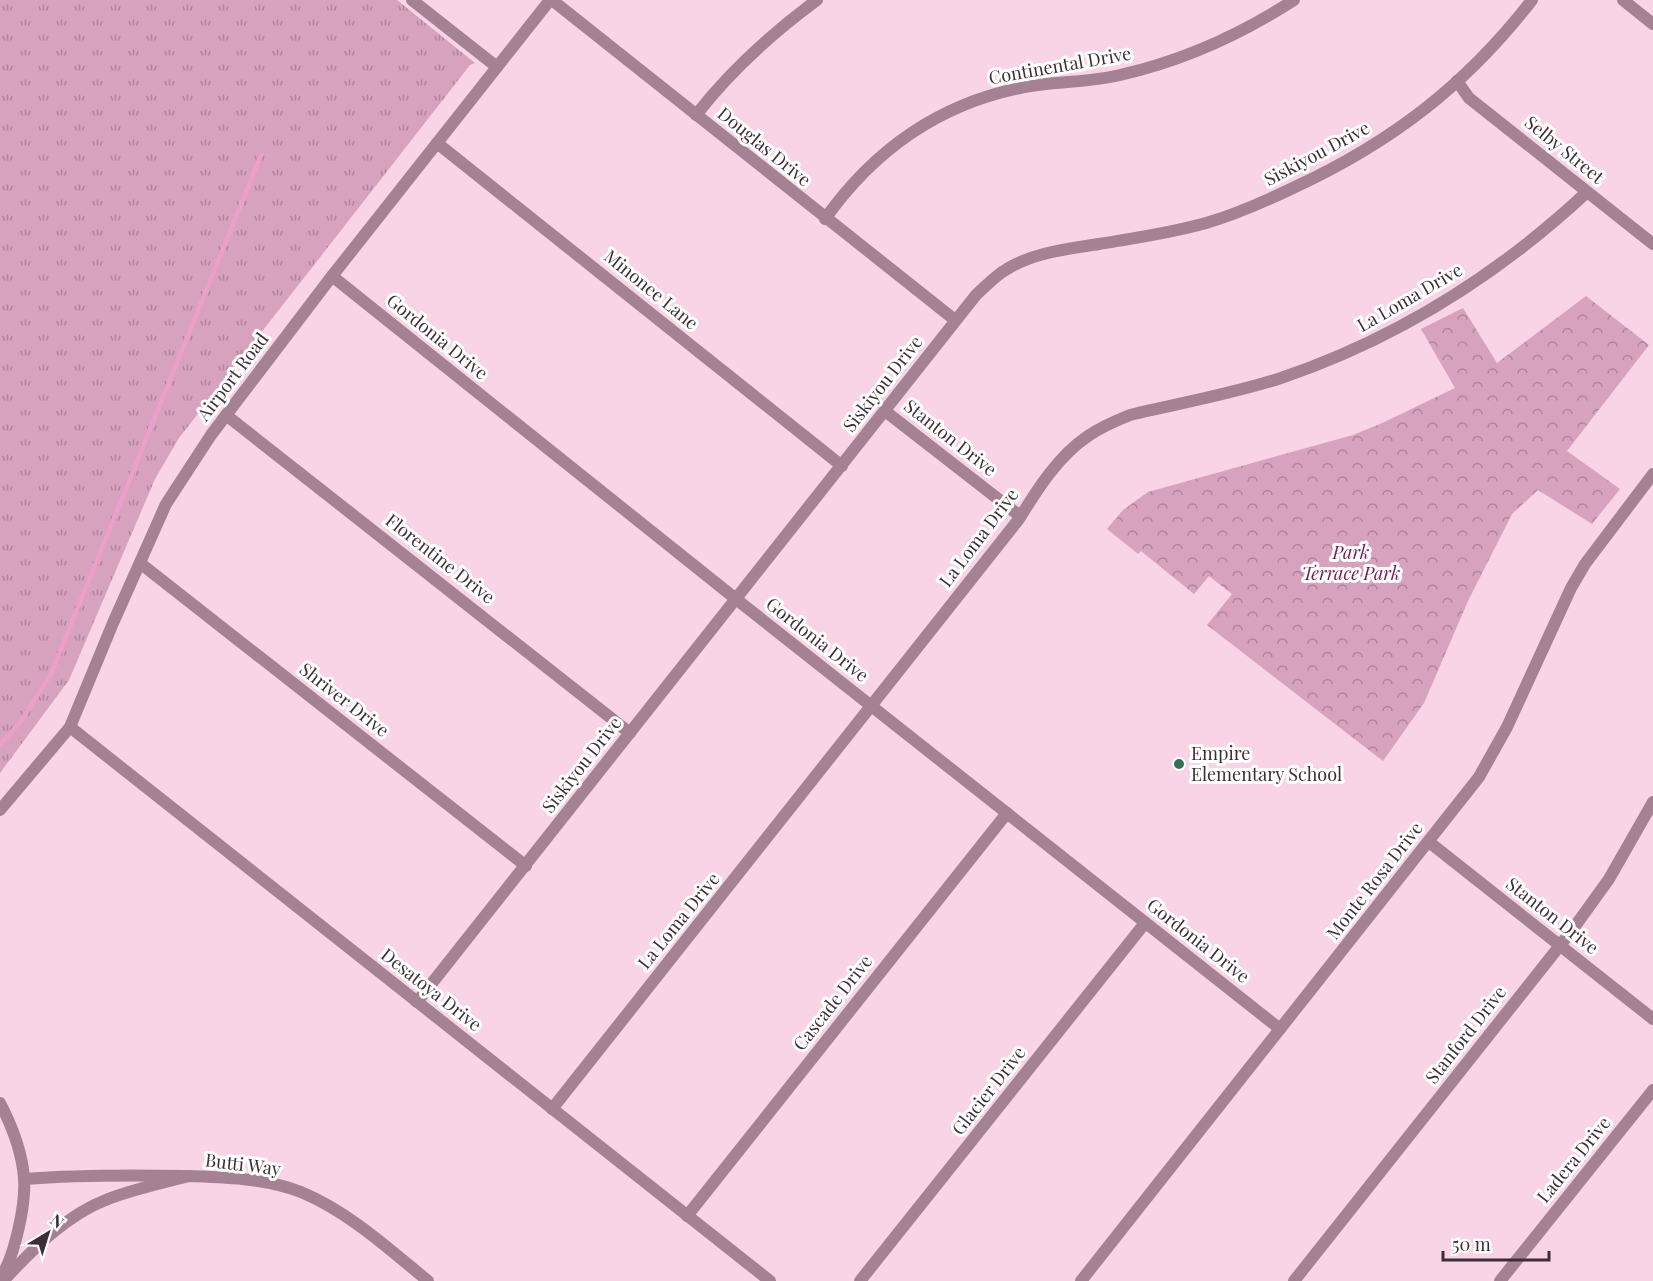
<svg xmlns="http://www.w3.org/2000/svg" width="1653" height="1281" viewBox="0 0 1653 1281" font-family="'Playfair Display',serif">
	<defs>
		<pattern id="grass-tufts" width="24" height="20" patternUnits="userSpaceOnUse" patternTransform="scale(1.5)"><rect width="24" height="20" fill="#d7a2be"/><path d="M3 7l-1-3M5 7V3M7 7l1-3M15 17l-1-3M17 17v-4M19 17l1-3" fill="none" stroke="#b0849b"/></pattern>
		<pattern id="park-crowns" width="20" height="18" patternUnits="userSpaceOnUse" patternTransform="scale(1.5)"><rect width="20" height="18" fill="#d7a2be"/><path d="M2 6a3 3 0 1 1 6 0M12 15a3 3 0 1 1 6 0" fill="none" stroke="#b0849b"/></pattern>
	</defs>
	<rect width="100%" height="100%" fill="#f9d3e6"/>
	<polygon fill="url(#grass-tufts)" points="0,0 397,0 475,63 470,65 179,438 155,479 69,680 0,773"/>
	<polygon fill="url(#park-crowns)" points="1586,296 1649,345 1567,451 1620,489 1592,524 1538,490 1512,514 1468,601 1424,703 1383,761 1207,625 1232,594 1209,576 1194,594 1141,551 1138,554 1107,529 1123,510 1148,492 1353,435 1380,424 1455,388 1421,329 1463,308 1497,363"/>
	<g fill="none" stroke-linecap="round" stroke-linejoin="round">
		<polyline stroke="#ed9fca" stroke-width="4.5" points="0,744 19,724 51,674 261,155"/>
		<g stroke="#a48294" stroke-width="12">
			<polyline points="412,0 497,67"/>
			<polyline points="552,0 955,320"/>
			<polyline points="1623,0 1653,24"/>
			<polyline points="1457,81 1469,98 1653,244"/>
			<path d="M696,115C731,70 771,34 817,0"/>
			<polyline points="437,143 842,466"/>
			<path d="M825,219C874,150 937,105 1020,88C1053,81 1087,83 1120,75C1182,61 1240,35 1294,0"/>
			<polyline points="332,276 736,599 1280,1029"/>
			<polyline points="885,411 1020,516"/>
			<polyline points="226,415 630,733"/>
			<polyline points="140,563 526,866"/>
			<polyline points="70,727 770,1281"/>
			<polyline points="1429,842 1653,1019"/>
			<path d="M417,1002L976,295C986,286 996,275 1007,269C1035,252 1068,249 1099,244C1135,238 1171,233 1206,223C1237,214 1266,201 1295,187C1392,142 1466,85 1532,0"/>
			<path d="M552,1109L1019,519C1037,490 1058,456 1088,436C1101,427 1115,421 1130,415C1180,403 1232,394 1281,378C1396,339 1498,275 1587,192"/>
			<path d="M24,1179C78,1175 131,1175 184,1176C223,1177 265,1178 301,1192C349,1212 389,1249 428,1281"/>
			<polyline points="687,1216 1007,813"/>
			<polyline points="860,1281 1145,923"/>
			<polyline points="1081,1281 1479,777 1507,727 1571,588 1585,564 1653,474"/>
			<polyline points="1294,1281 1573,929 1609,879 1653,802"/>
			<polyline points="1500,1281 1653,1090"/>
		</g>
		<g stroke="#a48294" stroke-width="12">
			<polyline points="0,810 70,727 113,623 166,504 211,435 332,276 550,0"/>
			<path d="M0,1103C12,1126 22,1152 24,1178C26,1204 15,1255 1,1277"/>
			<path d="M3,1281C33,1249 66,1215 108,1199C134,1189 162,1183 189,1176"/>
		</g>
	</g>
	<circle fill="#346f58" stroke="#fff" stroke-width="2" cx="1179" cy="764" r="6"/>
	<g text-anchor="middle" stroke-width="6" stroke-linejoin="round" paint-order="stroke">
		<g font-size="18" fill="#3d2e36" stroke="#fff">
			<text transform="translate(1060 66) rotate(-10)" y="6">Continental Drive</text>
			<text transform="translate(764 147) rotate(39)" y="6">Douglas Drive</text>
			<text transform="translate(1564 150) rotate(39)" y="6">Selby Street</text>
			<text transform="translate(1317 154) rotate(-28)" y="6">Siskiyou Drive</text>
			<text transform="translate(651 290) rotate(39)" y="6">Minonee Lane</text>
			<text transform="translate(1410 298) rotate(-30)" y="6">La Loma Drive</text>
			<text transform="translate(437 337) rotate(39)" y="6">Gordonia Drive</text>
			<text transform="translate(233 377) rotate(-53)" y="6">Airport Road</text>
			<text transform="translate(883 384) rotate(-52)" y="6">Siskiyou Drive</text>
			<text transform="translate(950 438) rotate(38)" y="6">Stanton Drive</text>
			<text transform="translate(979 538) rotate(-53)" y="6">La Loma Drive</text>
			<text transform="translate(440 559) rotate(38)" y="6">Florentine Drive</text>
			<text transform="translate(817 640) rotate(38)" y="6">Gordonia Drive</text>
			<text transform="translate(344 700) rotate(38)" y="6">Shriver Drive</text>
			<text transform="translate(582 765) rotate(-52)" y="6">Siskiyou Drive</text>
			<text transform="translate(1375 881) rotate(-52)" y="6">Monte Rosa Drive</text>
			<text transform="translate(1552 916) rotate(38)" y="6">Stanton Drive</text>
			<text transform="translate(679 921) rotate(-51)" y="6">La Loma Drive</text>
			<text transform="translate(1198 941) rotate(38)" y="6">Gordonia Drive</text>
			<text transform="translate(431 990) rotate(38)" y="6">Desatoya Drive</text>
			<text transform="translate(833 1003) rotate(-52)" y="6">Cascade Drive</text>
			<text transform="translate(1466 1035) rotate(-52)" y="6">Stanford Drive</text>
			<text transform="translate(989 1091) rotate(-52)" y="6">Glacier Drive</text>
			<text transform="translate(1574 1160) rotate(-51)" y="6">Ladera Drive</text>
			<text transform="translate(243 1165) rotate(7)" y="6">Butti Way</text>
		</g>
		<g font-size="18" font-style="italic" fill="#731a53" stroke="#fff">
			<text x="1351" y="559">Park<tspan x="1351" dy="21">Terrace Park</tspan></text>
		</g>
		<g font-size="18" fill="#3d2e36" stroke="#fff" text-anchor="start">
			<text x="1191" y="760">Empire<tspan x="1191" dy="21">Elementary School</tspan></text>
		</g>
	</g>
	<g transform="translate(48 1233) rotate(38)" stroke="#ffffff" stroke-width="4.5" paint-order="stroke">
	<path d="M0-4.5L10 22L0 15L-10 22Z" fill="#3d2e36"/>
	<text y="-9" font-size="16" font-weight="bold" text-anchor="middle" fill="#3d2e36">N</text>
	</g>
	<path d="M1443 1251v9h106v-9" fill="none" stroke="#3d2e36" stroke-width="3"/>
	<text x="1452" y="1251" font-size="18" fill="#3d2e36" stroke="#ffffff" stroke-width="4.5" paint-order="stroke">50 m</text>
</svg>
